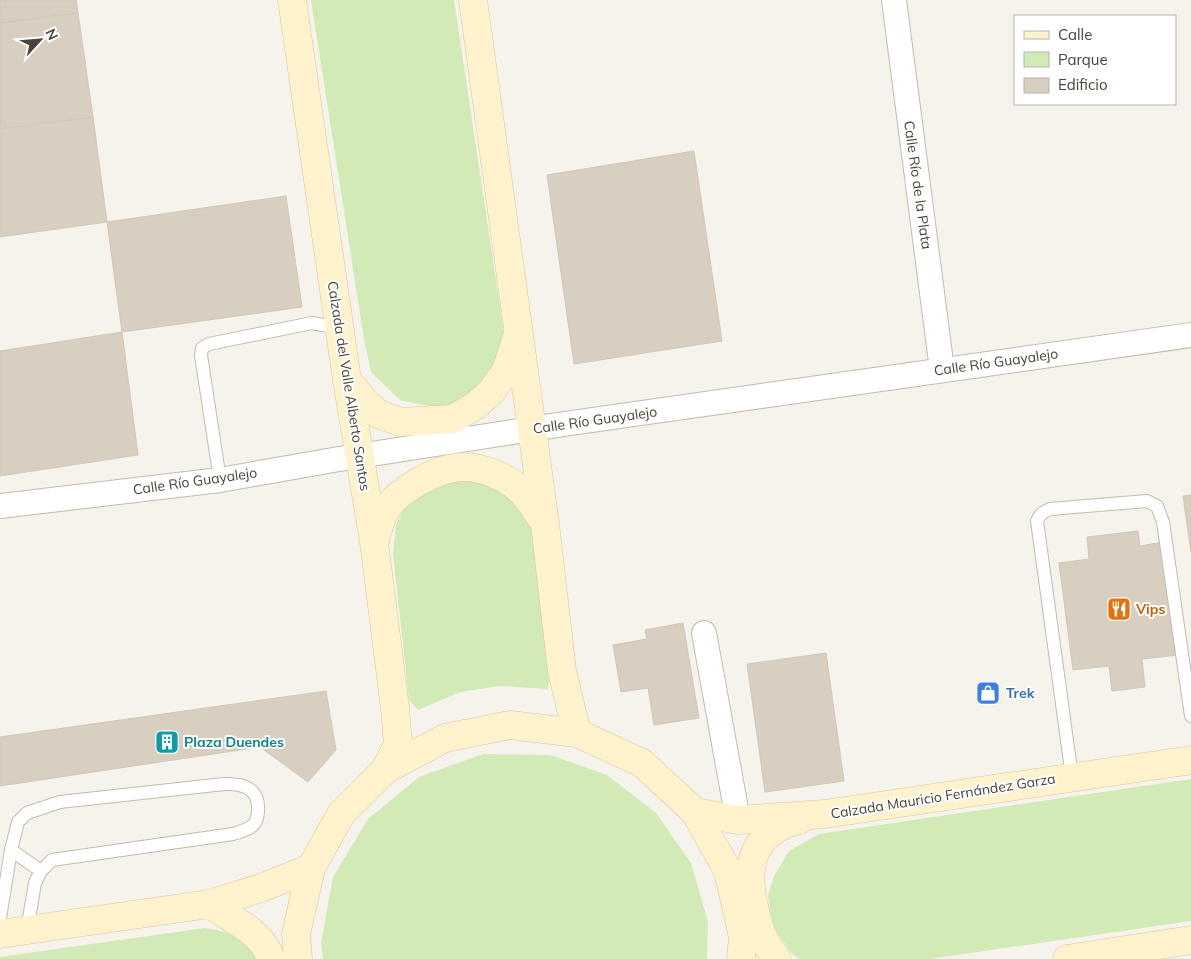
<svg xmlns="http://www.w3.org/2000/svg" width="1191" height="959" viewBox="0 0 1191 959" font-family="Mulish,sans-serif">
	<rect width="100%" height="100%" fill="#f6f3ec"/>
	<g fill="#d2eab5">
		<polygon points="311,0 454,0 505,340 496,370 473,397 439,408 400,400 371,372 364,339"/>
		<polygon points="442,475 500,479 532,521 549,680 548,689 499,686 460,692 418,710 409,700 393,554 396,525 409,498"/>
		<polygon points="483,754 550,755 607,775 656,813 691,863 708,922 707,959 323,959 321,943 333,877 368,819 419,777"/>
		<polygon points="1191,779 1191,921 929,959 800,959 793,955 773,927 768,895 774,876 789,851 819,834"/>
		<path d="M205,928C234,932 240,938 260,959H0V957Z"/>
	</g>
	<g fill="#d8cfc1" stroke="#d3c7b4">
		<polygon points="0,0 76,0 78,13 0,23"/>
		<polygon points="78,13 93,117 0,129 0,23"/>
		<polygon points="93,117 107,222 0,237 0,129"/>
		<polygon points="694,151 722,341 574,364 547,175"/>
		<polygon points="286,196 302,307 122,332 107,222"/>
		<polygon points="122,332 138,455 0,476 0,351"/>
		<polygon points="1191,495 1191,552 1183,496"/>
		<polygon points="1138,531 1140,546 1164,542 1179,655 1142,659 1145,687 1112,691 1109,666 1073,670 1059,563 1089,559 1087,537"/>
		<polygon points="683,623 699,718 654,725 648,688 621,692 613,645 647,639 645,630"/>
		<polygon points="826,653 844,781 765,792 747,664"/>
		<polygon points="326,691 336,750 308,782 260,747 0,786 0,737"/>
	</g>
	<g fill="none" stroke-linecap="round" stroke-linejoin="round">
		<g stroke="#c2bbae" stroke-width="14">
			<g id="lane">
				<polyline points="220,480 201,355 202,348 209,344 312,323 339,328"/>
				<path d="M1072,777L1037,521C1040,514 1043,512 1050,509L1147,501L1157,506L1163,522L1191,716"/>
				<polyline points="11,850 41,871"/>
				<path d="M0,918L11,850L18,822L27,813L60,802L224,784C244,783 260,789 258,812C257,818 257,822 252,826C247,830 239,832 233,834L52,860L41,871L35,883L27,930"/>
			</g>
		</g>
		<g stroke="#c2bbae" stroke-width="26">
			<g id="street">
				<polyline points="894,0 942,370"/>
				<polyline points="0,506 220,480 333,460 564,424 1191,335"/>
				<polyline points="704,633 738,820"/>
			</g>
		</g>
		<g stroke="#d6c79b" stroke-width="29">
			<g id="secondary">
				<polyline points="292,0 347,380 374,542 395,708 398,745 385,770"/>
				<polyline points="473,0 545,524 562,671 577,733"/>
				<polyline points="347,380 366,403 378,414 401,422 453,419 475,406 491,392 506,371 517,337"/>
				<path d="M375,540C378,530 381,516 387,508C400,489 436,469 460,467C480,466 506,476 520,490C529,498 536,511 543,521"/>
				<polyline points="695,812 738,820 825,814 1191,760"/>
				<path d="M209,904C230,918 263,932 271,959"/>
				<polyline points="0,934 209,904 261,888 311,868"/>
				<polyline points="298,959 296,934 311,868 341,814 385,770 445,738 510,725 577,733 642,763 695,812 728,871 743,937 741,959"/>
				<path d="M777,959C763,941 760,932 755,910C744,868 751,831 799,820"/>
				<polyline points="1067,959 1191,940"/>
			</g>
		</g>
		<use href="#lane" stroke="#fff" stroke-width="12"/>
		<use href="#street" stroke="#fff" stroke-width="24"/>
		<use href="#secondary" stroke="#fff3cd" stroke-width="28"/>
	</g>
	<defs>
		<g id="restaurant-square" transform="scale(1.25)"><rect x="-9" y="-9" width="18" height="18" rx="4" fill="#e8710a" stroke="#fff"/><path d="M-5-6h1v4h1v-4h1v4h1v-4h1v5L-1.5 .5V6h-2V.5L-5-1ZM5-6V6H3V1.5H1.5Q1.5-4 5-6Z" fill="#fff"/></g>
		<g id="shop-square" transform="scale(1.25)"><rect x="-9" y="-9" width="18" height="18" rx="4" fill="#3f7fe0" stroke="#fff"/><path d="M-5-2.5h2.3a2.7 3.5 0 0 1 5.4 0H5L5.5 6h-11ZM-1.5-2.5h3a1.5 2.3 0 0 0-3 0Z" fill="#fff"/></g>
		<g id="building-square" transform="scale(1.25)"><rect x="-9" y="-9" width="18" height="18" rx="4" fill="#0f9aa8" stroke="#fff"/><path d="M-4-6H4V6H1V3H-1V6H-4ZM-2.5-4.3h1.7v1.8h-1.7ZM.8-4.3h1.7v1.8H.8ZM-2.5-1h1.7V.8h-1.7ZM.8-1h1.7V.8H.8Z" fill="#fff"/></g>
	</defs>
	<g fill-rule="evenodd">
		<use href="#restaurant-square" x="1119" y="609"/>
		<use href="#shop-square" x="988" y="693"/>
		<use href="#building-square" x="167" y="742"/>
	</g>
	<g text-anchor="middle" stroke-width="4" stroke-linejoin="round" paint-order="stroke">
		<g font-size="14" fill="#4b4439" stroke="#fff">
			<text transform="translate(918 185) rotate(82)" y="5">Calle Río de la Plata</text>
			<text transform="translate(996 362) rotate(-8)" y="5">Calle Río Guayalejo</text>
			<text transform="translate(349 386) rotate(81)" y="5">Calzada del Valle Alberto Santos</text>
			<text transform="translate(595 420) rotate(-8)" y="5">Calle Río Guayalejo</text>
			<text transform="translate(195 481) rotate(-8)" y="5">Calle Río Guayalejo</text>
			<text transform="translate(943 796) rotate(-9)" y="5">Calzada Mauricio Fernández Garza</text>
		</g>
		<g font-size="14" font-weight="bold" fill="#c56008" stroke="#fff" text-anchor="start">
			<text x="1136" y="614">Vips</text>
		</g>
		<g font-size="14" font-weight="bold" fill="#366cbe" stroke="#fff" text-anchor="start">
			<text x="1006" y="698">Trek</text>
		</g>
		<g font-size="14" font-weight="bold" fill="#0d838f" stroke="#fff" text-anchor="start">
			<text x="184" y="747">Plaza Duendes</text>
		</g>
	</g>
	<rect x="1014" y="15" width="162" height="90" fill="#ffffff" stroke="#b7b4b0"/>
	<rect x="1024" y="31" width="25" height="8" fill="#fff3cd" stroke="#b7b4b0"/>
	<text x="1058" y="40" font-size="15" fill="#4b4439">Calle</text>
	<rect x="1024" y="52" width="25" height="15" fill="#d2eab5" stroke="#b7b4b0"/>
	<text x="1058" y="65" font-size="15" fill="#4b4439">Parque</text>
	<rect x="1024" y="78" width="25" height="15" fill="#d8cfc1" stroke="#b7b4b0"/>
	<text x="1058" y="90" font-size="15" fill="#4b4439">Edificio</text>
	<g transform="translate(40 40) rotate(64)" stroke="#ffffff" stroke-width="4" paint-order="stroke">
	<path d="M0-4L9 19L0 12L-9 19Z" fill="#4b4439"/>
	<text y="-8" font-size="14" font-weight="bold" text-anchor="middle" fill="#4b4439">N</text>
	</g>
</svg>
